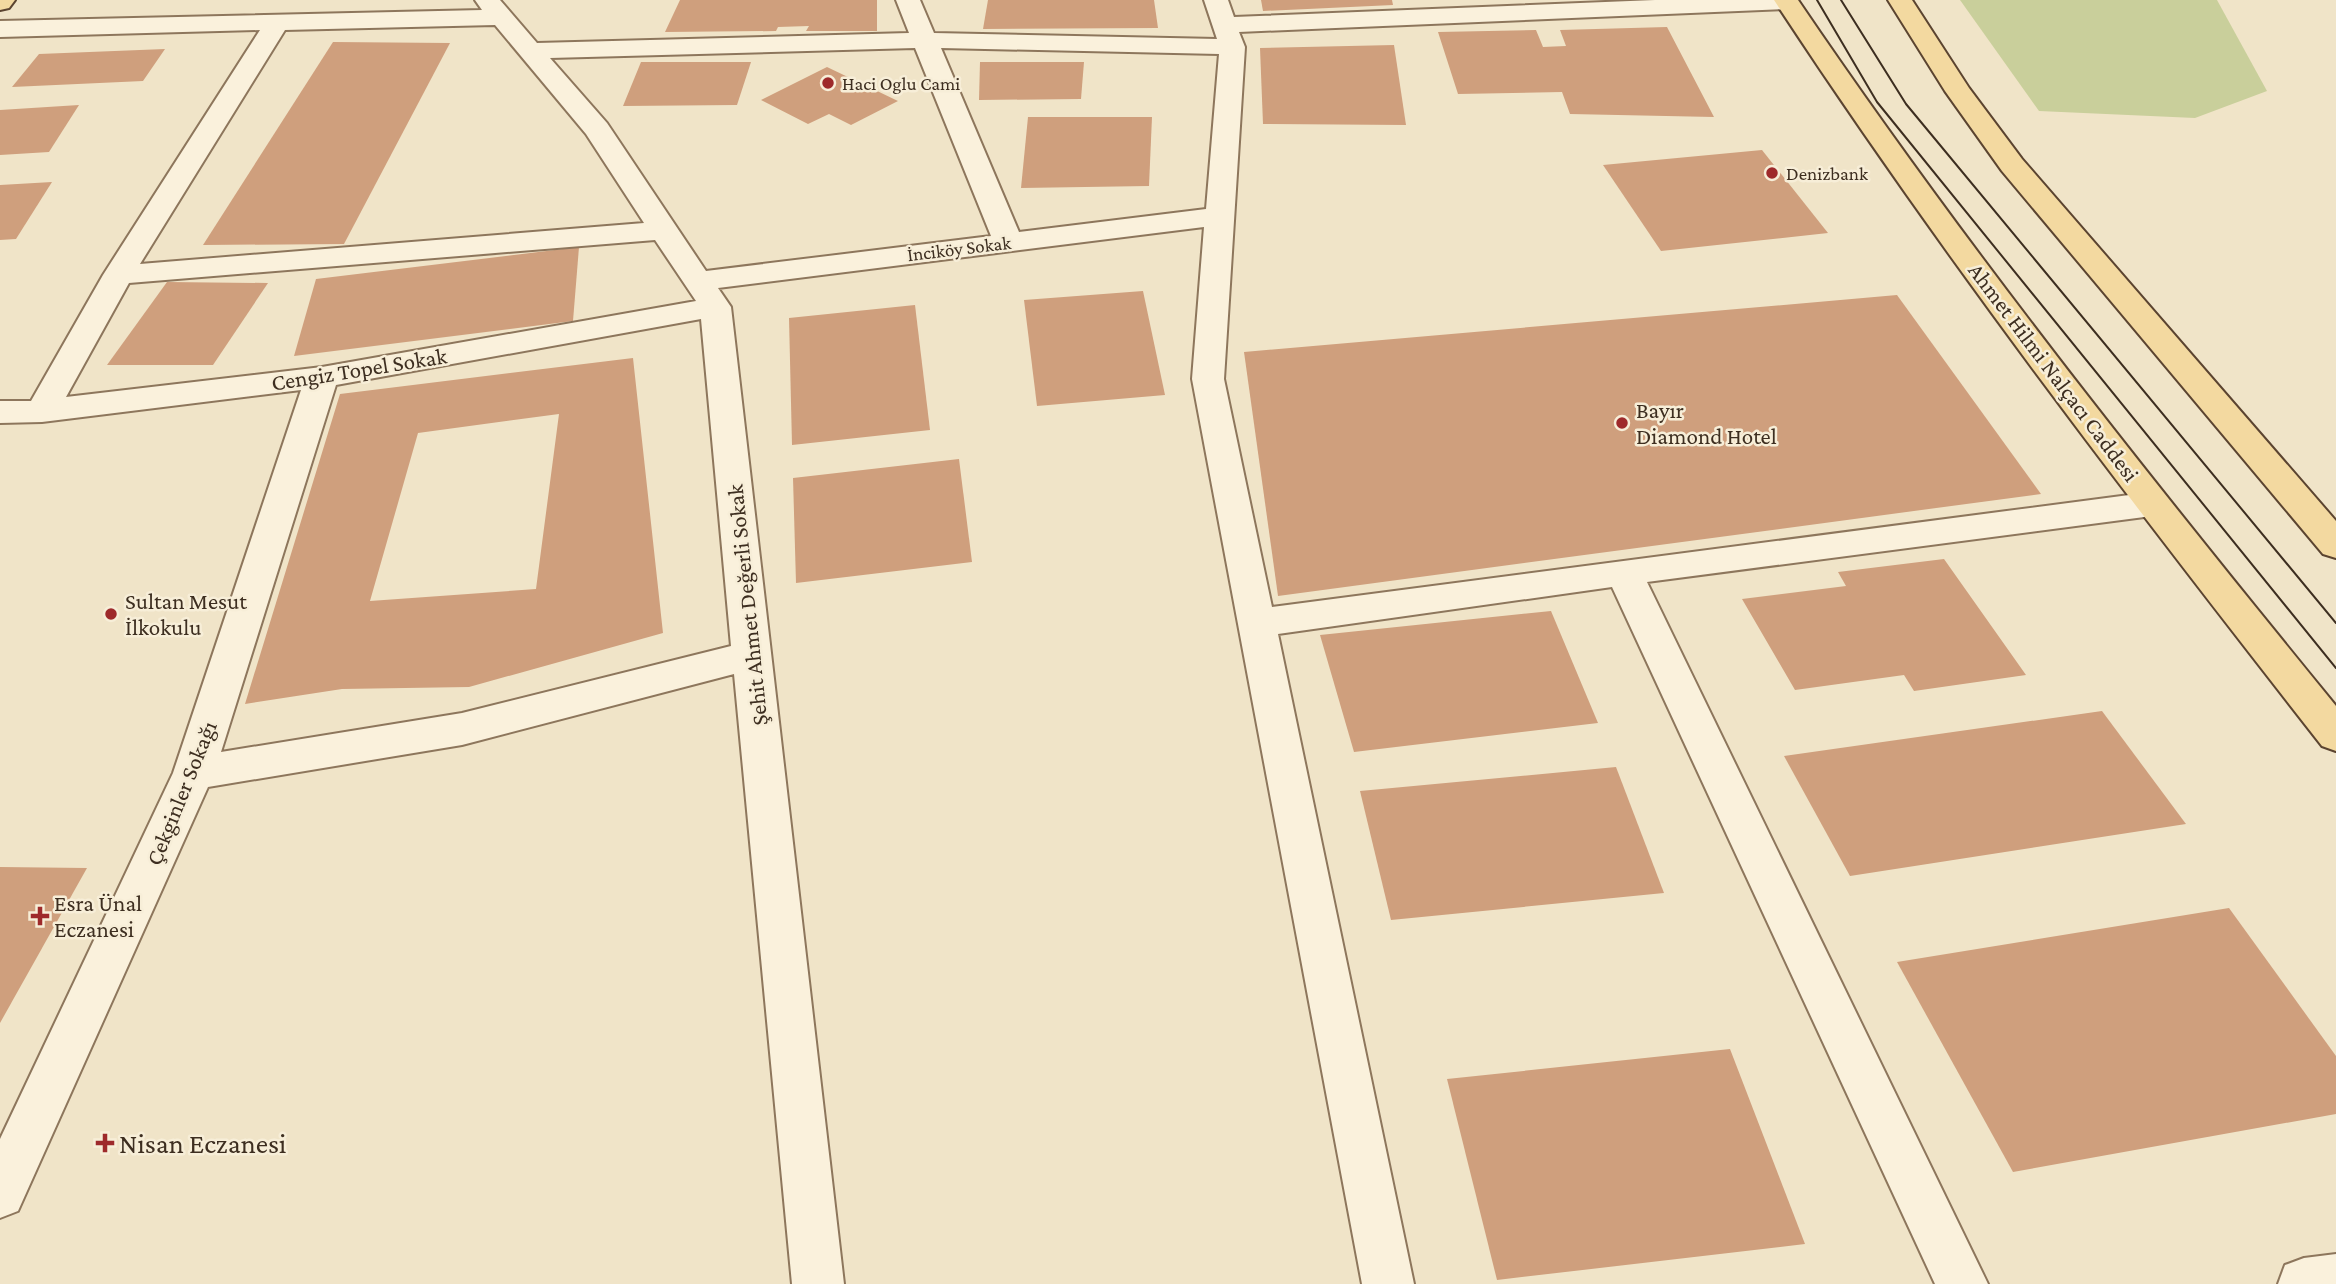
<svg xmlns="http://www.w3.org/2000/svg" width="2336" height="1284" viewBox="0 0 2336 1284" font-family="'Crimson Pro',serif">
	<rect width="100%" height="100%" fill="#f0e4c8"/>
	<polygon fill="#c9cf9b" points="1960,0 2217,0 2267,91 2195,118 2039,111"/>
	<g fill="#cf9f7d" fill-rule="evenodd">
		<polygon points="680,0 877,0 877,31 806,31 809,26 778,27 776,31 665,32"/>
		<polygon points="988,0 1154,0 1158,28 983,29"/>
		<polygon points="1261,0 1392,0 1393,5 1263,11"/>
		<polygon points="1667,27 1714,117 1570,114 1562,92 1458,94 1438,32 1536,30 1543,47 1566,46 1560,30"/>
		<polygon points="333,42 450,43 344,244 203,245"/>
		<polygon points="1394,45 1406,125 1263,124 1260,48"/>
		<polygon points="165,49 143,81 12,87 39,54"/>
		<polygon points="641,62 751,62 737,105 623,106"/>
		<polygon points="980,62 1084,62 1081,99 979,100"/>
		<polygon points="827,67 898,101 851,125 829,114 808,124 761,100"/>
		<polygon points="79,105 49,152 0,155 0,110"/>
		<polygon points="1028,117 1152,117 1149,186 1021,188"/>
		<polygon points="1762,150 1828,233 1661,251 1603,165"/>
		<polygon points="52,182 16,239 0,240 0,185"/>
		<polygon points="579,247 573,321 294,356 316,279"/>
		<polygon points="167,282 268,283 213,365 107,365"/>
		<polygon points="1143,291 1165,395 1037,406 1024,300"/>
		<polygon points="1897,295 2041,494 1278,596 1244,352"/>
		<polygon points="915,305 930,430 792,445 789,318"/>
		<path d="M633,358L663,633L469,687L342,689L245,704L340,394ZM559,414L536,589L370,601L418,433Z"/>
		<polygon points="959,459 972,562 796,583 793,478"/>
		<polygon points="1944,559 2026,675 1914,691 1904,675 1795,690 1742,599 1846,586 1838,572"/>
		<polygon points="1551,611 1598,723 1354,752 1320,635"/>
		<polygon points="2102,711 2186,824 1850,876 1784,756"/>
		<polygon points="1616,767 1664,893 1391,920 1360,791"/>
		<polygon points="0,867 87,868 0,1023"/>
		<polygon points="2229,908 2336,1056 2336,1114 2013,1172 1897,962"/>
		<polygon points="1730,1049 1805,1244 1497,1280 1447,1079"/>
	</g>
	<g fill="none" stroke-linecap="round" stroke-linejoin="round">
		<g stroke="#8d765c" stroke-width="4">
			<g id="minor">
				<path d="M475,0H500L537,43L909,33L896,0H920L934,33L1217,39L1204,0H1228L1234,17L1655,0H1798L1796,7L1787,9L1239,32L1245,47L1224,379L1272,607L2152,492L2165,496L2170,504L2165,512L2152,516L1647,582L1988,1284H1935L1612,587L1278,634L1414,1284H1362L1192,379L1204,227L718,288L731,307L844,1284H792L734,674L462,745L208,787L18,1211L0,1218V1139L173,773L301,390L42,422L0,423V401H31L103,275L260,30L0,37V21L482,10ZM495,25L586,134L644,223L140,264L285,30ZM915,48L991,236L706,271L607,123L550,58ZM941,48L1219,54L1206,209L1019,232ZM655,240L696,301L322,367L66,397L129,283ZM701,319L731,646L462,713L221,752L336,385Z"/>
				<polygon points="2336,1254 2336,1284 2278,1284 2285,1265 2304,1258"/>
			</g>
		</g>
		<g stroke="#5b4430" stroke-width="4">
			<g id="major">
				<polygon points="0,0 15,0 9,8 0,10"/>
				<path d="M1774,0H1798C1964,245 2149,477 2336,706V751L2322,746C2132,503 1943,258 1774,0Z"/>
				<polygon points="1888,0 1912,0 1969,88 2022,159 2336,521 2336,558 2323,554 2002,171 1945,91"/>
			</g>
		</g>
		<use href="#minor" fill="#faf1dc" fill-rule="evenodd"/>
		<use href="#major" fill="#f3d9a0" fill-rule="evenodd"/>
		<g stroke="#3d2e20" stroke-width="2">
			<polyline points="1817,0 1877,102 2336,668"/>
			<polyline points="1841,0 1906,104 2336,623"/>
		</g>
	</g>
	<g fill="#9e2a2b" stroke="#f7eed8" stroke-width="2.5">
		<circle cx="828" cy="83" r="7"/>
		<circle cx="1772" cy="173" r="7"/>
		<circle cx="1622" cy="423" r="7"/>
		<circle cx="111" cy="614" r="7"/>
		<path d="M36.5 905.5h7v7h7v7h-7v7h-7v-7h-7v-7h7z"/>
		<path d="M101.5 1132.5h7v7h7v7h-7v7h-7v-7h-7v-7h7z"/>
	</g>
	<g text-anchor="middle" stroke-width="5" stroke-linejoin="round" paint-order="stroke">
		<g font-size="19" fill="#3d2e20" stroke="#f7eed8" text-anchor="start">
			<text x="842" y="90">Haci Oglu Cami</text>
			<text x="1786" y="180">Denizbank</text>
		</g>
		<g font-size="19" fill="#3d2e20" stroke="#f7eed8">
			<text transform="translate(959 248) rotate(-7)" y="7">İnciköy Sokak</text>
		</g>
		<g font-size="23" fill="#3d2e20" stroke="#f7eed8">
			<text transform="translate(359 369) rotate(-9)" y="8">Cengiz Topel Sokak</text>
			<text transform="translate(2054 372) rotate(53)" y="8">Ahmet Hilmi Nalçacı Caddesi</text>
			<text transform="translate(747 605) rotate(-96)" y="8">Şehit Ahmet Değerli Sokak</text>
			<text transform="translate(181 793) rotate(-68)" y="8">Çekginler Sokağı</text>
		</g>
		<g font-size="23" fill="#3d2e20" stroke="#f7eed8" text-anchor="start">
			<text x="1636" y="418">Bayır<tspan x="1636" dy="26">Diamond Hotel</tspan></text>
			<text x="125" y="609">Sultan Mesut<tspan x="125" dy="26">İlkokulu</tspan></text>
			<text x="54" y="911">Esra Ünal<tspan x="54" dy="26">Eczanesi</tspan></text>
		</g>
		<g font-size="28" fill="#3d2e20" stroke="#f7eed8" text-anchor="start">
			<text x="119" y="1153">Nisan Eczanesi</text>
		</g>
	</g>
</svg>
